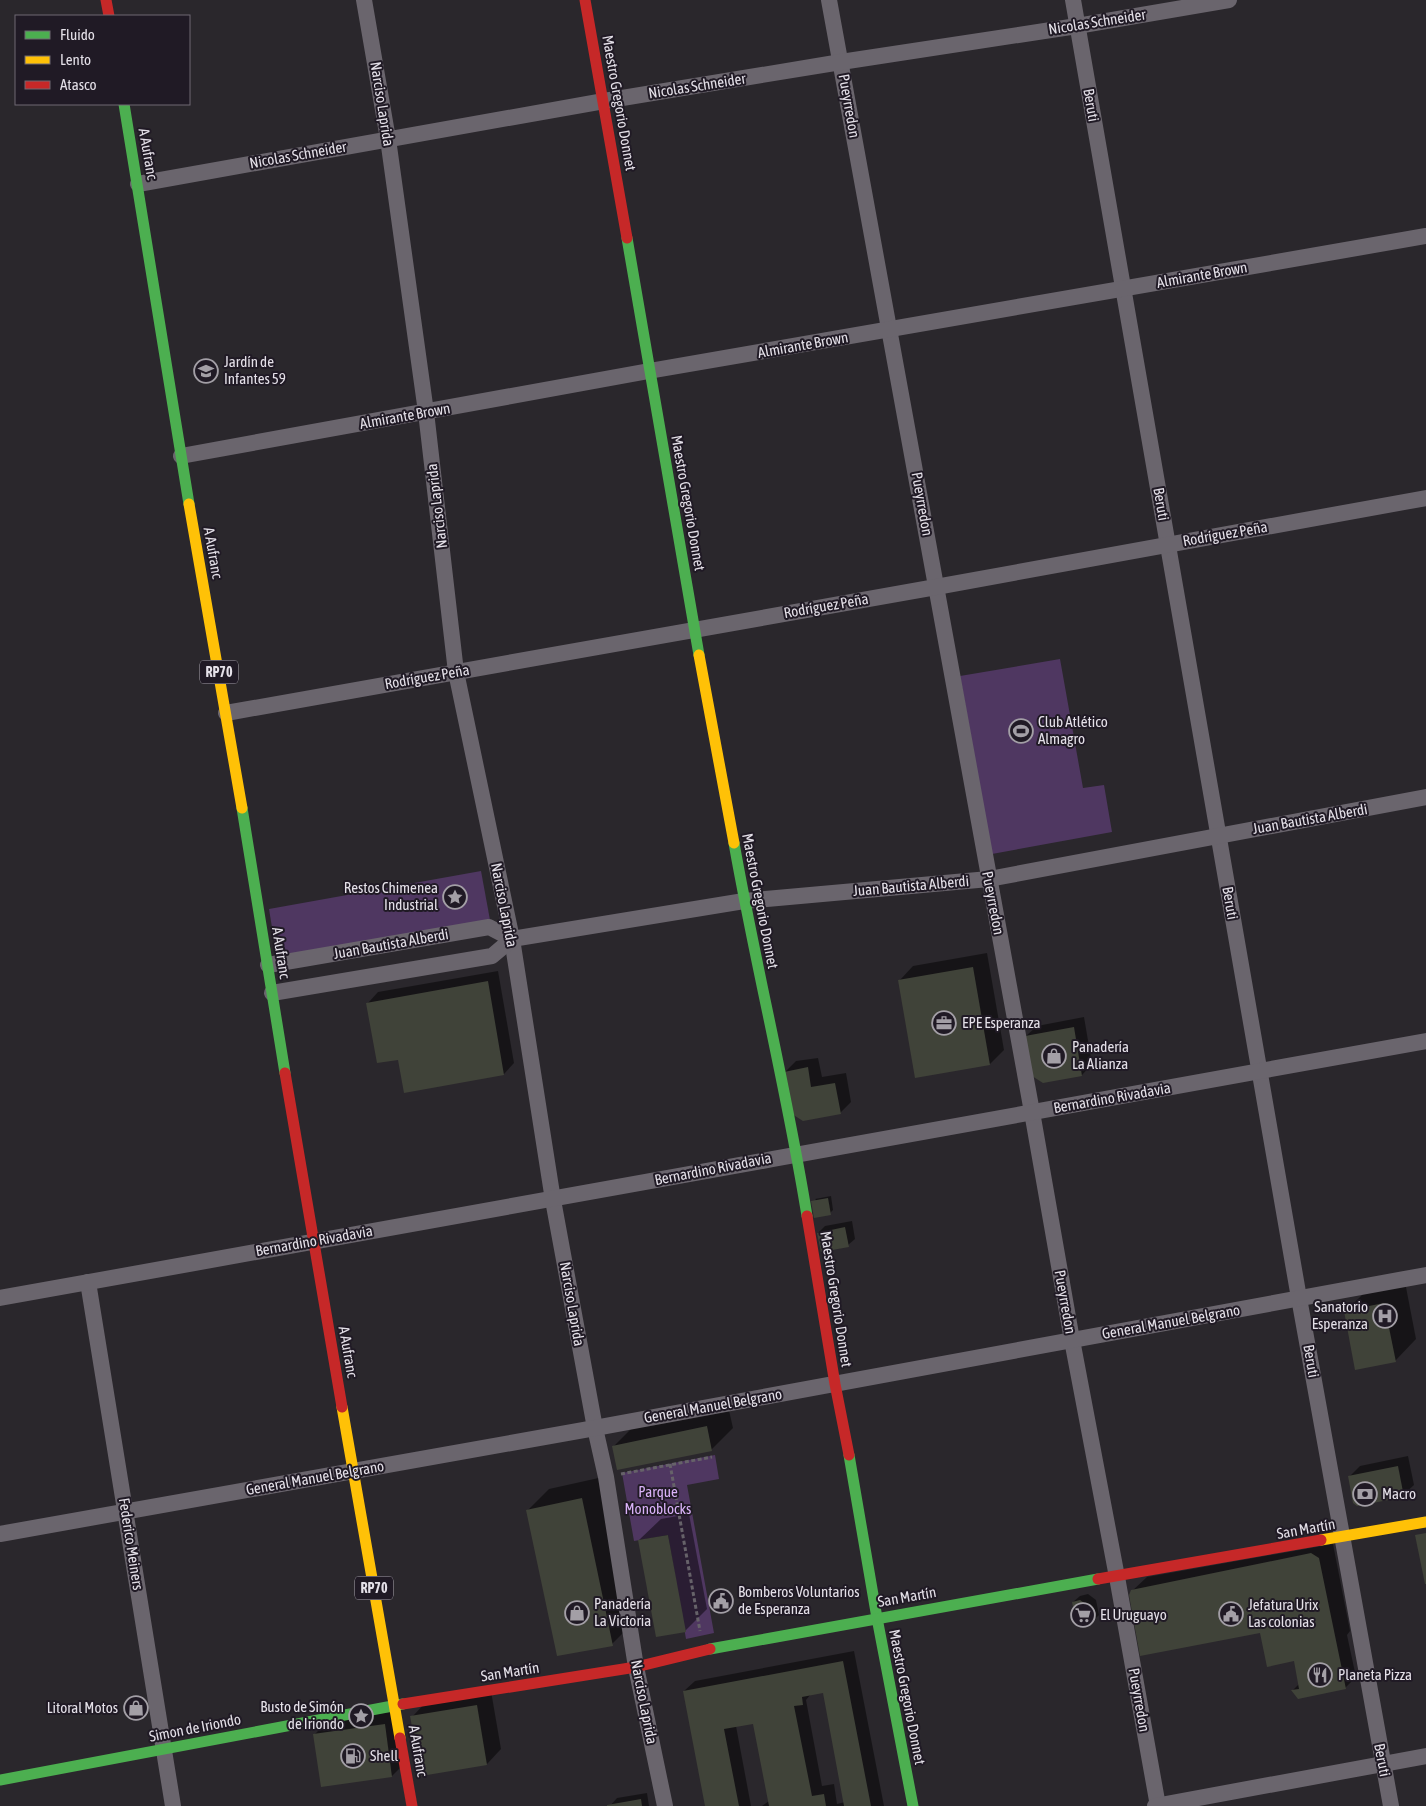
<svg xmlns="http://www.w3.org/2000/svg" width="1426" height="1806" viewBox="0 0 1426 1806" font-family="'Asap Condensed',sans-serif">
	<rect width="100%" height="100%" fill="#2a272c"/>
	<g fill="#4f3761">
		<polygon points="1060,659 1083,788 1104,785 1112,832 992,854 960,676"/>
		<polygon points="481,871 490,920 277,958 269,909"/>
		<polygon points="715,1455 719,1479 687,1485 714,1633 686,1639 668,1535 634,1541 622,1473"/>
	</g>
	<g fill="#0007" fill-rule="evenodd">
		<polygon points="987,953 1004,1050 990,1064 899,981 913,966"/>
		<polygon points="498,971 514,1063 504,1074 399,1058 368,1003 378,992"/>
		<polygon points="1084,1017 1092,1064 1082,1075 1043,1082 1026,1036 1037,1026"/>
		<polygon points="818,1058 822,1077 846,1073 851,1102 840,1113 785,1072 796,1061"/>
		<polygon points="831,1196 833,1210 830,1213 815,1199"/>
		<polygon points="852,1221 855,1239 848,1245 818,1233 825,1226"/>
		<polygon points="1405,1282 1416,1339 1395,1361 1346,1311 1367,1290"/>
		<polygon points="728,1406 733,1428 711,1450 614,1446 635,1425"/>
		<polygon points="1408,1456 1414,1485 1403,1495 1349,1477 1360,1466"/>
		<polygon points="603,1477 626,1630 612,1644 528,1510 549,1489"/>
		<polygon points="689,1514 707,1609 685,1631 639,1540 661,1519"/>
		<polygon points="1333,1544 1350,1631 1347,1635 1356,1677 1345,1688 1293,1690 1299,1684 1295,1660 1261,1631 1132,1591 1147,1577"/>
		<polygon points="1088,1594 1096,1600 1099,1615 1092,1622 1073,1602 1080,1596"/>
		<path d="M854,1651L884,1806H762L769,1801L754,1722L736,1726L751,1806H706L684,1691L695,1681ZM824,1692L845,1802L837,1804L834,1784L822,1786L806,1700L811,1694Z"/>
		<polygon points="491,1691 501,1749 487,1764 412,1717 426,1702"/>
		<polygon points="399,1711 406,1762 392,1776 315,1734 329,1720"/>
		<polygon points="647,1793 649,1806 610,1806 617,1798"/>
	</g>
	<g fill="#404339">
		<polygon points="973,967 990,1065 915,1078 898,980"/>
		<polygon points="488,981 504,1075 404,1093 398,1060 377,1063 366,1003"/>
		<polygon points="1074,1027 1082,1076 1043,1083 1032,1076 1025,1036"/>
		<polygon points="808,1067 811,1087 835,1083 841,1114 803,1121 792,1114 784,1072"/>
		<polygon points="828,1198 831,1215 814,1218 811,1201"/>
		<polygon points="845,1227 849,1247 821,1252 817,1233"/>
		<polygon points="1384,1303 1396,1362 1355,1370 1344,1311"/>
		<polygon points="707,1426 712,1451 617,1470 612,1446"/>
		<polygon points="1398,1466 1404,1497 1357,1506 1353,1503 1348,1476"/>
		<polygon points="582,1498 613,1646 557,1656 526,1510"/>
		<polygon points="1426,1533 1426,1584 1425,1584 1415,1535"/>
		<polygon points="668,1535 686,1632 656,1637 638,1540"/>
		<polygon points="1311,1553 1319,1558 1346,1689 1298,1699 1291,1690 1299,1689 1294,1661 1267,1667 1260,1633 1140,1656 1129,1595 1131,1590"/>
		<polygon points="1080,1600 1090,1607 1093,1623 1077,1626 1072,1602"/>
		<polygon points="843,1661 871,1806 844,1806 823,1693 802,1697 803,1705 794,1706 812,1796 824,1794 826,1806 769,1806 753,1724 724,1729 739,1806 705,1806 683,1691"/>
		<polygon points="477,1705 487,1765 421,1776 410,1716"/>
		<polygon points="385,1724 392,1777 321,1787 313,1734"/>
		<polygon points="641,1799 642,1806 607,1806 607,1805"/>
	</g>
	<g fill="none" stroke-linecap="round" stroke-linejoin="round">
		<g stroke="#666269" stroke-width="3" stroke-dasharray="4 2.5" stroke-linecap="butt">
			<polyline points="670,1464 700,1631"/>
			<polyline points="621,1474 712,1457"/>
		</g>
		<g stroke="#6a656d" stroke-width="16">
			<polyline points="364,0 388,139 426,412 456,672 512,939 553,1200 595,1428 606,1477 636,1667 665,1806"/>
			<polyline points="829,0 1032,1112 1072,1340 1117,1577 1158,1806"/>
			<polyline points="1073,0 1299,1298 1391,1806"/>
			<polyline points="138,184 604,101 841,62 1077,26 1229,0"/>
			<polyline points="181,456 649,371 1426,236"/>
			<polyline points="226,713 936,587 1426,498"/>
			<polyline points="268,965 489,927 512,939"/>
			<polyline points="272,993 492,956 512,939 744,901 989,879 1426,797"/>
			<polyline points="88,1282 173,1806"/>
			<path d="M0,1298C475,1213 951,1127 1426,1041"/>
			<polyline points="0,1534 595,1428 1426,1275"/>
			<polyline points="1155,1806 1426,1756"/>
		</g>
		<g stroke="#4caf50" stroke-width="11">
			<polyline points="124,104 189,504"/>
			<polyline points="627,238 699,655"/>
			<polyline points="242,808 285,1073"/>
			<path d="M734,843C756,968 787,1091 807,1216"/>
			<polyline points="849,1455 877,1618 913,1806"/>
			<polyline points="710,1649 1098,1579"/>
			<polyline points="0,1780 403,1704"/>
		</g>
		<g stroke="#ffc107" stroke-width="11">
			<polyline points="189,504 242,808"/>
			<polyline points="699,655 734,843"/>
			<polyline points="342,1407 400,1738"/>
			<polyline points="1321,1540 1426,1522"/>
		</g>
		<g stroke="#c62828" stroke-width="11">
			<polyline points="106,0 109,16"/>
			<polyline points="585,0 627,238"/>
			<polyline points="285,1073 342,1407"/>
			<polyline points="807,1216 835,1384 849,1455"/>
			<polyline points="1098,1579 1321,1540"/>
			<polyline points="403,1704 636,1667 710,1649"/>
			<polyline points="400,1738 412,1806"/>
		</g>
	</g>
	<defs>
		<g id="school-ring" transform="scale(1.25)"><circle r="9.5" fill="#201a25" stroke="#a39fa6" stroke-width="1.5"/><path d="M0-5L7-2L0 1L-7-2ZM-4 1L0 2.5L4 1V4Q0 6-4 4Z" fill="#a39fa6"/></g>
		<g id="stadium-ring" transform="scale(1.25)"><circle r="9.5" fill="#201a25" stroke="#a39fa6" stroke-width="1.5"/><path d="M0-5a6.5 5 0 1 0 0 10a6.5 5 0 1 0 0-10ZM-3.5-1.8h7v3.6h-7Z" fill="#a39fa6"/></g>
		<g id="sight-ring" transform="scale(1.25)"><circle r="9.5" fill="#201a25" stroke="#a39fa6" stroke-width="1.5"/><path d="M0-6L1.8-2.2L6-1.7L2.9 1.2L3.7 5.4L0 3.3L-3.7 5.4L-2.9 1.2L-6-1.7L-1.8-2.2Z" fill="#a39fa6"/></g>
		<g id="office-ring" transform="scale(1.25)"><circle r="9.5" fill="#201a25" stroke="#a39fa6" stroke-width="1.5"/><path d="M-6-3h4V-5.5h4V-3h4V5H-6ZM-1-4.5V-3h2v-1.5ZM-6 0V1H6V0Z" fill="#a39fa6"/></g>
		<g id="shop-ring" transform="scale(1.25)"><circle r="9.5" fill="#201a25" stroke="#a39fa6" stroke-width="1.5"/><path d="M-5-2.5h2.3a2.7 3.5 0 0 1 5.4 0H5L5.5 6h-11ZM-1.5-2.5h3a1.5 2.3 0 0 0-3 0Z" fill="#a39fa6"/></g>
		<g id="hospital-ring" transform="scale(1.25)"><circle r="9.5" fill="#201a25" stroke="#a39fa6" stroke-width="1.5"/><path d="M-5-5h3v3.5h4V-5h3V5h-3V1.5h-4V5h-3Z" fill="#a39fa6"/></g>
		<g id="bank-ring" transform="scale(1.25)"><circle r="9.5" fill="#201a25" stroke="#a39fa6" stroke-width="1.5"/><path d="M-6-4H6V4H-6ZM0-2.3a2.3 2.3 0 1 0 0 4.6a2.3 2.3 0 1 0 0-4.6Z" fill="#a39fa6"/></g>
		<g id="civic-ring" transform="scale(1.25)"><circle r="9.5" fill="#201a25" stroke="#a39fa6" stroke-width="1.5"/><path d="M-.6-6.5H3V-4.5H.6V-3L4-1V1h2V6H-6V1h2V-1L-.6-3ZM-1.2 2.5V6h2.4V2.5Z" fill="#a39fa6"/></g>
		<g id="supermarket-ring" transform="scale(1.25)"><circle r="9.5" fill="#201a25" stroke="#a39fa6" stroke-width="1.5"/><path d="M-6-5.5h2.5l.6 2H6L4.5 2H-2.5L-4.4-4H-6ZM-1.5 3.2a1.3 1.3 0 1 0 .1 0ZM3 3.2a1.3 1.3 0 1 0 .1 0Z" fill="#a39fa6"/></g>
		<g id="restaurant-ring" transform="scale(1.25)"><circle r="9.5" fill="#201a25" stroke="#a39fa6" stroke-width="1.5"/><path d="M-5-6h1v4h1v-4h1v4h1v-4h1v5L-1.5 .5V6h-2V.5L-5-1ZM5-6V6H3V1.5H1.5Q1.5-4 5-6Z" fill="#a39fa6"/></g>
		<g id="fuel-ring" transform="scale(1.25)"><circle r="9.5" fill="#201a25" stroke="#a39fa6" stroke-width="1.5"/><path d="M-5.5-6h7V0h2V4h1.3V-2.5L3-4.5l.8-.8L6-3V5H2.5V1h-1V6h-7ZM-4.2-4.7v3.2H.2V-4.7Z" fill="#a39fa6"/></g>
	</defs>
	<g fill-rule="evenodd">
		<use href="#school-ring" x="206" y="371"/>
		<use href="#stadium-ring" x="1021" y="731"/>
		<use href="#sight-ring" x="455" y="897"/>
		<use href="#office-ring" x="944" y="1023"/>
		<use href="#shop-ring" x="1054" y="1056"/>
		<use href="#hospital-ring" x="1385" y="1316"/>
		<use href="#bank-ring" x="1365" y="1494"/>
		<use href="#civic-ring" x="721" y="1601"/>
		<use href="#shop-ring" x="577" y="1613"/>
		<use href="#civic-ring" x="1231" y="1614"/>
		<use href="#supermarket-ring" x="1083" y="1615"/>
		<use href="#restaurant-ring" x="1320" y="1675"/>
		<use href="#shop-ring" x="136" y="1708"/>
		<use href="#sight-ring" x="361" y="1716"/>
		<use href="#fuel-ring" x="353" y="1756"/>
	</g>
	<g text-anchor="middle" stroke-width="4" stroke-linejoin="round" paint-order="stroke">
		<g fill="#201a25" stroke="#a9a5ae" stroke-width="1">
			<rect x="200" y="660.5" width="38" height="23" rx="4"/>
			<rect x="355" y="1576.5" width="38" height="23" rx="4"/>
		</g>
		<g font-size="14" font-weight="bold" fill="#e4e0e8">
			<text x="219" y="677">RP70</text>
			<text x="374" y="1593">RP70</text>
		</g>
		<g font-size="15" fill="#e4e0e8" stroke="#201a25">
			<text transform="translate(1097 22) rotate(-9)" y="5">Nicolas Schneider</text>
			<text transform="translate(697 86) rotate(-9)" y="5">Nicolas Schneider</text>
			<text transform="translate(619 103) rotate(80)" y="5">Maestro Gregorio Donnet</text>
			<text transform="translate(382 104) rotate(81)" y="5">Narciso Laprida</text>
			<text transform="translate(1091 105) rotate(80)" y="5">Beruti</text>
			<text transform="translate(849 106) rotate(80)" y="5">Pueyrredon</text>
			<text transform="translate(148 154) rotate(80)" y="5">A Aufranc</text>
			<text transform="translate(298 155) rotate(-10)" y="5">Nicolas Schneider</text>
			<text transform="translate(1202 275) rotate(-10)" y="5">Almirante Brown</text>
			<text transform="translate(803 345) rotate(-10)" y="5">Almirante Brown</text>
			<text transform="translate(405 416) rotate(-10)" y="5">Almirante Brown</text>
			<text transform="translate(688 503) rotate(80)" y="5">Maestro Gregorio Donnet</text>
			<text transform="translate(922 504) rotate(80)" y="5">Pueyrredon</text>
			<text transform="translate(1161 504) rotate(80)" y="5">Beruti</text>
			<text transform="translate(437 506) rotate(-97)" y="5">Narciso Laprida</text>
			<text transform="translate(1225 534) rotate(-10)" y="5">Rodríguez Peña</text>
			<text transform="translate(213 553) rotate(80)" y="5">A Aufranc</text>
			<text transform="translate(826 606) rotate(-10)" y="5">Rodríguez Peña</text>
			<text transform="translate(427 677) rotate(-10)" y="5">Rodríguez Peña</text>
			<text transform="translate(1310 819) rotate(-10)" y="5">Juan Bautista Alberdi</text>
			<text transform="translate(911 886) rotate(-5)" y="5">Juan Bautista Alberdi</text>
			<text transform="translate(760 901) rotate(79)" y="5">Maestro Gregorio Donnet</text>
			<text transform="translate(993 903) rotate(79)" y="5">Pueyrredon</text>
			<text transform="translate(1230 903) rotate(80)" y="5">Beruti</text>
			<text transform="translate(504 905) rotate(79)" y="5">Narciso Laprida</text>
			<text transform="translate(391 944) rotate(-10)" y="5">Juan Bautista Alberdi</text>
			<text transform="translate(281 953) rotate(81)" y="5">A Aufranc</text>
			<text transform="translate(1112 1098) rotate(-10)" y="5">Bernardino Rivadavia</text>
			<text transform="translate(713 1169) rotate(-11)" y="5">Bernardino Rivadavia</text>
			<text transform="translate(314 1241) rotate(-10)" y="5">Bernardino Rivadavia</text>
			<text transform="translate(836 1299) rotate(81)" y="5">Maestro Gregorio Donnet</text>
			<text transform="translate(1065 1302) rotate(80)" y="5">Pueyrredon</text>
			<text transform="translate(572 1304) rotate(80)" y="5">Narciso Laprida</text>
			<text transform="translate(1171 1322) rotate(-10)" y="5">General Manuel Belgrano</text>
			<text transform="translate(348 1352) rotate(80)" y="5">A Aufranc</text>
			<text transform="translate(1311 1361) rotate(80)" y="5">Beruti</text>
			<text transform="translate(713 1406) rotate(-10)" y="5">General Manuel Belgrano</text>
			<text transform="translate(315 1478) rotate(-10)" y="5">General Manuel Belgrano</text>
			<text transform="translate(1306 1529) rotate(-10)" y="5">San Martín</text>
			<text transform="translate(131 1544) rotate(81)" y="5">Federico Meiners</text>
			<text transform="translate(907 1597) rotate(-10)" y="5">San Martín</text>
			<text transform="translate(510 1672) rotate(-9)" y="5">San Martín</text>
			<text transform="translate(907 1697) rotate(79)" y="5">Maestro Gregorio Donnet</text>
			<text transform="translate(1139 1700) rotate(80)" y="5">Pueyrredon</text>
			<text transform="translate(644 1702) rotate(79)" y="5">Narciso Laprida</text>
			<text transform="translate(195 1728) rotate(-11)" y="5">Simon de Iriondo</text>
			<text transform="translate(418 1751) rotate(80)" y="5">A Aufranc</text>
			<text transform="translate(1382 1760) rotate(79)" y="5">Beruti</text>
		</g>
		<g font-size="15" fill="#e4e0e8" stroke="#201a25" text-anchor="start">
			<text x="224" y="367">Jardín de<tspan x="224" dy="17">Infantes 59</tspan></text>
			<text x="1038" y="727">Club Atlético<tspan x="1038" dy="17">Almagro</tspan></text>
			<text x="438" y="893" text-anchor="end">Restos Chimenea<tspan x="438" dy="17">Industrial</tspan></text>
			<text x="962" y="1028">EPE Esperanza</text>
			<text x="1072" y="1052">Panadería<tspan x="1072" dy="17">La Alianza</tspan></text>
			<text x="1368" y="1312" text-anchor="end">Sanatorio<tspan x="1368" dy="17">Esperanza</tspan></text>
			<text x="1382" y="1499">Macro</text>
			<text x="738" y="1597">Bomberos Voluntarios<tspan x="738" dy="17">de Esperanza</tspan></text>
			<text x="594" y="1609">Panadería<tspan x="594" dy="17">La Victoria</tspan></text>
			<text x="1248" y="1610">Jefatura Urix<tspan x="1248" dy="17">Las colonias</tspan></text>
			<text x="1100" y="1620">El Uruguayo</text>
			<text x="1338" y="1680">Planeta Pizza</text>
			<text x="344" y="1712" text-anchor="end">Busto de Simón<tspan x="344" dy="17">de Iriondo</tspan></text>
			<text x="118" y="1713" text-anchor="end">Litoral Motos</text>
			<text x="370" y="1761">Shell</text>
		</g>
		<g font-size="15" fill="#d9b2f8" stroke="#201a25">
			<text x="658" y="1497">Parque<tspan x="658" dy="17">Monoblocks</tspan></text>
		</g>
	</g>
	<rect x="15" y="15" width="175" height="90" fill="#201a25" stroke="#6e6973"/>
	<rect x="25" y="31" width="25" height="8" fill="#4caf50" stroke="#6e6973"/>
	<text x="60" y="40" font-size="15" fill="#e4e0e8">Fluido</text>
	<rect x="25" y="56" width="25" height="8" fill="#ffc107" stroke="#6e6973"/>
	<text x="60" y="65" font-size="15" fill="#e4e0e8">Lento</text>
	<rect x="25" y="81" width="25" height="8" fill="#c62828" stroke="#6e6973"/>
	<text x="60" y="90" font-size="15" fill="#e4e0e8">Atasco</text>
</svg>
